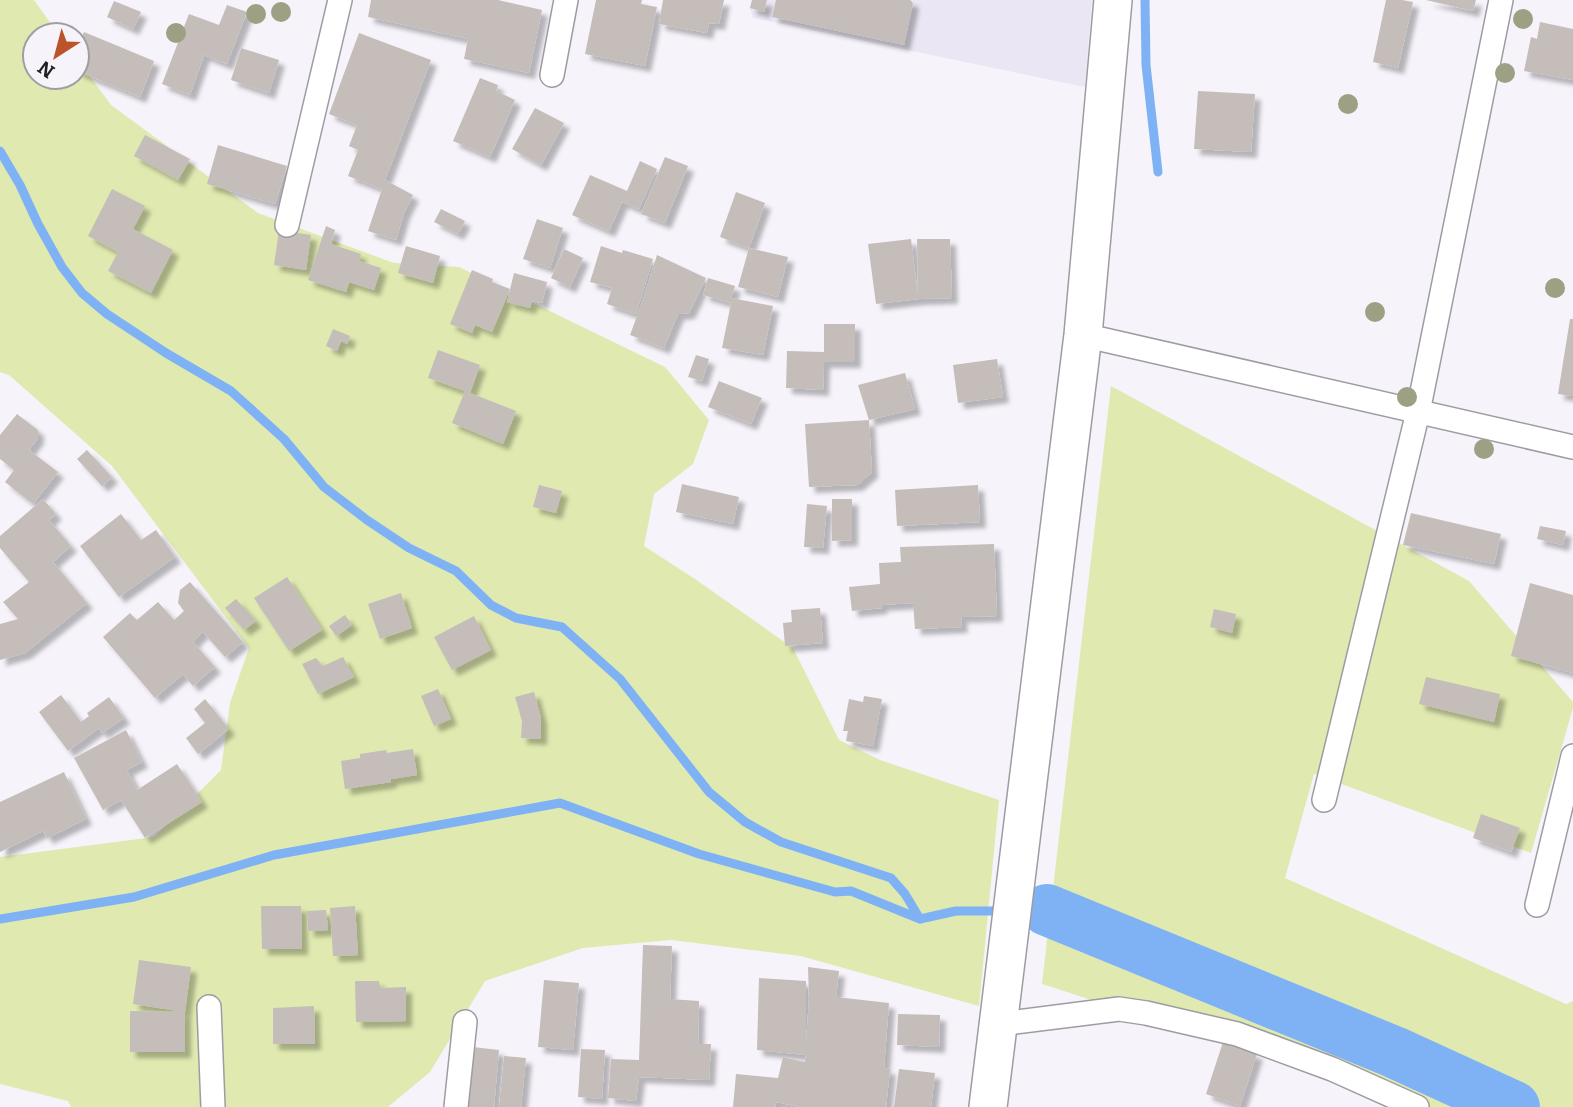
<svg xmlns="http://www.w3.org/2000/svg" width="1573" height="1107" viewBox="0 0 1573 1107" font-family="Bitter,serif">
	<defs>
		<filter id="shadow"><feDropShadow dx="6" dy="6" stdDeviation="2" flood-color="#0004"/></filter>
	</defs>
	<rect width="100%" height="100%" fill="#f6f4fa"/>
	<polygon fill="#eae6f3" points="752,0 1092,0 1085,87 753,18 750,8"/>
	<g fill="#dfe9b0">
		<polygon points="0,0 34,0 59,35 35,35 35,77 77,77 77,59 111,105 258,213 394,263 459,267 665,367 709,420 693,464 654,494 644,546 695,579 793,648 839,740 880,760 999,800 979,1006 801,956 671,940 583,948 485,981 430,1072 388,1107 71,1107 68,1101 0,1084 0,857 154,837 221,770 230,703 249,648 112,466 9,375 0,372"/>
		<polygon points="1111,386 1469,581 1573,702 1573,708 1531,853 1314,774 1285,878 1566,1004 1573,1001 1573,1107 1425,1107 1042,984"/>
	</g>
	<g fill="none" stroke-linecap="round" stroke-linejoin="round">
		<g stroke="#7eb2f4" stroke-width="9">
			<polyline points="1145,0 1146,65 1158,172"/>
			<polyline points="0,151 20,185 38,224 62,267 82,293 107,314 166,353 231,391 284,439 324,487 367,520 409,548 456,571 491,605 516,618 562,627 620,679 709,792 745,822 781,842 891,878 905,894 920,919"/>
			<polyline points="1018,911 1047,910"/>
			<polyline points="0,919 134,897 274,855 560,803 699,854 835,892 851,891 920,919 956,911 1004,911"/>
		</g>
		<polyline stroke="#7eb2f4" stroke-width="52" points="1047,910 1394,1052 1514,1107"/>
	</g>
	<g fill="#c4bdba" filter="url(#shadow)">
		<polygon points="371,0 498,0 542,10 529,73 464,59 468,39 368,17"/>
		<polygon points="596,0 642,0 641,4 657,7 645,66 585,54"/>
		<polygon points="663,0 724,0 719,24 709,23 707,33 659,24"/>
		<polygon points="752,0 767,0 764,12 750,8"/>
		<polygon points="776,0 910,0 913,3 904,45 772,17"/>
		<polygon points="1386,0 1402,0 1413,2 1398,68 1373,62"/>
		<polygon points="1426,0 1476,0 1473,11"/>
		<polygon points="114,1 141,12 133,29 107,17"/>
		<polygon points="227,5 247,12 227,64 204,55 190,95 162,84 189,14 219,25"/>
		<polygon points="1540,22 1573,29 1573,80 1524,71 1531,37 1537,39"/>
		<polygon points="84,32 154,61 140,97 77,71 77,49"/>
		<polygon points="359,33 431,60 385,180 413,195 404,213 396,240 368,231 382,189 348,176 358,150 349,146 357,125 329,114"/>
		<polygon points="241,48 279,60 269,93 231,80"/>
		<polygon points="480,78 498,85 496,91 515,100 490,157 453,141"/>
		<polygon points="1198,91 1255,94 1251,152 1194,149"/>
		<polygon points="535,108 564,123 541,165 512,149"/>
		<polygon points="145,135 190,159 178,180 134,156"/>
		<polygon points="218,145 287,166 275,204 207,184"/>
		<polygon points="665,157 688,166 665,223 641,214"/>
		<polygon points="640,161 657,169 639,209 622,202 609,231 572,215 590,175 627,191"/>
		<polygon points="112,189 145,206 133,229 173,250 151,293 108,271 118,252 88,236"/>
		<polygon points="736,192 765,203 749,248 720,237"/>
		<polygon points="441,209 465,221 458,234 434,222"/>
		<polygon points="537,219 563,228 550,268 523,259"/>
		<polygon points="326,226 335,230 331,244 361,254 359,261 381,268 374,290 349,282 346,292 308,280"/>
		<polygon points="279,230 311,235 306,270 274,265"/>
		<polygon points="911,239 918,295 917,239 950,239 952,298 919,299 876,304 868,244"/>
		<polygon points="406,246 440,256 433,283 398,273"/>
		<polygon points="601,246 622,253 623,250 653,259 636,314 607,304 612,288 590,282"/>
		<polygon points="749,248 788,257 778,297 738,287"/>
		<polygon points="564,249 583,258 570,287 551,278"/>
		<polygon points="657,255 706,278 689,313 678,314 664,348 630,335 643,300"/>
		<polygon points="472,270 493,279 492,282 510,289 492,332 475,325 472,333 450,324"/>
		<polygon points="514,273 547,282 542,303 532,301 530,308 507,302"/>
		<polygon points="708,278 735,286 731,298 773,306 763,355 722,348 731,303 703,295"/>
		<polygon points="1570,319 1573,319 1573,396 1558,394"/>
		<polygon points="824,324 855,324 855,362 824,362 823,390 786,388 787,351 824,352"/>
		<polygon points="333,329 350,336 347,344 341,341 337,351 326,346"/>
		<polygon points="438,350 480,365 470,393 516,411 503,444 452,423 465,391 428,378"/>
		<polygon points="696,355 709,359 702,381 688,377"/>
		<polygon points="997,359 1003,397 958,403 953,365"/>
		<polygon points="905,373 915,409 869,420 858,385"/>
		<polygon points="719,381 762,398 751,424 708,407"/>
		<polygon points="17,414 38,430 38,438 29,450 58,472 33,504 5,482 14,470 0,459 0,435"/>
		<polygon points="869,420 872,472 857,485 809,487 805,424"/>
		<polygon points="87,450 112,477 102,486 77,459"/>
		<polygon points="682,484 739,497 733,524 676,512"/>
		<polygon points="539,485 562,491 556,513 533,507"/>
		<polygon points="978,485 980,522 897,526 895,490"/>
		<polygon points="43,499 56,514 49,520 71,546 53,562 87,603 25,653 0,660 0,624 18,619 3,602 29,582 0,548 0,536"/>
		<polygon points="832,499 852,499 852,540 832,541"/>
		<polygon points="807,504 827,506 823,548 804,547"/>
		<polygon points="1411,513 1501,534 1494,564 1403,545"/>
		<polygon points="121,514 141,540 156,530 175,557 119,597 80,546"/>
		<polygon points="1540,526 1566,531 1563,545 1537,539"/>
		<polygon points="994,544 997,616 961,617 962,627 915,629 913,603 881,605 882,608 852,611 849,587 880,584 879,563 901,562 900,547"/>
		<polygon points="287,577 322,630 289,651 254,598"/>
		<polygon points="190,582 243,642 225,657 203,632 193,642 215,667 193,686 183,674 155,698 103,637 130,613 137,620 158,602 174,620 184,611 178,603 180,590"/>
		<polygon points="1530,583 1573,595 1573,673 1511,656"/>
		<polygon points="401,593 412,628 380,639 368,604"/>
		<polygon points="236,599 256,621 244,630 225,608"/>
		<polygon points="820,608 823,643 785,646 783,623 792,622 791,610"/>
		<polygon points="1214,609 1236,614 1232,633 1210,627"/>
		<polygon points="345,615 352,625 336,636 329,626"/>
		<polygon points="474,616 491,650 452,670 434,637"/>
		<polygon points="343,657 354,677 318,694 302,664 316,658 323,666"/>
		<polygon points="1426,677 1500,694 1494,722 1419,704"/>
		<polygon points="438,689 451,719 434,726 421,696"/>
		<polygon points="534,692 541,718 541,739 521,738 522,721 515,697"/>
		<polygon points="61,695 81,722 89,716 87,713 109,697 124,718 102,733 99,728 68,751 39,712"/>
		<polygon points="864,696 882,699 873,746 846,741 848,731 843,731 849,699 863,702"/>
		<polygon points="205,699 229,729 198,754 186,738 205,723 194,709"/>
		<polygon points="126,730 142,762 127,770 137,790 177,764 202,802 145,838 121,800 103,810 74,758"/>
		<polygon points="413,749 417,775 391,779 391,782 345,789 341,761 360,758 360,754 386,750 387,753"/>
		<polygon points="64,772 86,819 47,838 43,831 0,852 0,802"/>
		<polygon points="1481,814 1520,828 1511,852 1473,838"/>
		<polygon points="261,906 301,906 302,949 262,949"/>
		<polygon points="355,906 358,955 333,956 330,908"/>
		<polygon points="326,910 328,930 308,931 307,911"/>
		<polygon points="643,945 672,946 670,999 699,1001 698,1044 711,1044 709,1080 639,1077 636,1101 608,1098 611,1059 639,1060"/>
		<polygon points="139,960 191,967 185,1012 185,1052 130,1052 130,1011 185,1012 133,1004"/>
		<polygon points="808,967 839,971 836,997 889,1003 884,1068 890,1069 886,1107 800,1107 776,1102 775,1107 733,1107 736,1074 778,1078 783,1057 805,1062 806,1055 757,1050 759,978 806,981 806,1043 809,1000"/>
		<polygon points="544,980 579,983 573,1050 538,1047"/>
		<polygon points="355,981 379,981 380,988 406,987 406,1021 356,1022"/>
		<polygon points="314,1006 315,1044 273,1044 273,1008"/>
		<polygon points="898,1014 940,1015 939,1047 897,1045"/>
		<polygon points="1223,1042 1257,1054 1240,1106 1206,1094"/>
		<polygon points="473,1047 499,1050 494,1107 468,1107"/>
		<polygon points="581,1049 605,1050 602,1099 578,1097"/>
		<polygon points="504,1056 526,1058 521,1107 499,1107"/>
		<polygon points="899,1069 935,1073 931,1107 894,1107"/>
	</g>
	<g fill="none" stroke-linecap="round" stroke-linejoin="round">
		<g stroke="#9e9ca2" stroke-width="26">
			<g id="minor">
				<polyline points="552,75 566,0"/>
				<polyline points="287,225 340,0"/>
				<polyline points="1083,335 1573,447"/>
				<polyline points="1324,800 1418,412 1501,0"/>
				<polyline points="1537,905 1573,756"/>
				<polyline points="209,1007 213,1107"/>
				<polyline points="1000,1024 1119,1009 1146,1013 1237,1034 1332,1069 1417,1107"/>
				<polyline points="456,1107 465,1022"/>
			</g>
		</g>
		<g stroke="#9e9ca2" stroke-width="40">
			<polyline id="primary" points="988,1107 1083,335 1113,0"/>
		</g>
		<use href="#minor" stroke="#fff" stroke-width="23"/>
		<use href="#primary" stroke="#fff" stroke-width="37"/>
	</g>
	<g fill="#9da082">
		<circle cx="281" cy="12" r="10"/>
		<circle cx="256" cy="14" r="10"/>
		<circle cx="1523" cy="19" r="10"/>
		<circle cx="176" cy="33" r="10"/>
		<circle cx="1505" cy="73" r="10"/>
		<circle cx="1348" cy="104" r="10"/>
		<circle cx="1555" cy="288" r="10"/>
		<circle cx="1375" cy="312" r="10"/>
		<circle cx="1407" cy="397" r="10"/>
		<circle cx="1484" cy="449" r="10"/>
	</g>
	<g transform="translate(56 56) rotate(216)"><circle r="33" fill="#f6f4fa" stroke="#a09ea3" stroke-width="2"/>
	<path d="M0-5L12 26L0 18L-12 26Z" fill="#bb542a"/>
	<text y="-10" font-size="19" font-weight="bold" text-anchor="middle" fill="#1f1e20">N</text>
	</g>
</svg>
